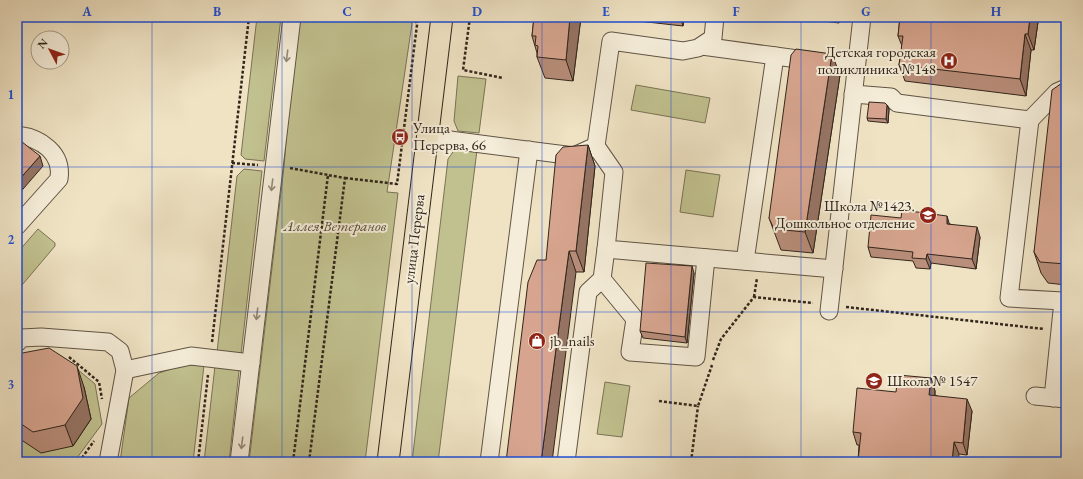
<svg xmlns="http://www.w3.org/2000/svg" width="1083" height="479" viewBox="0 0 1083 479" font-family="'EB Garamond',serif">
	<rect width="100%" height="100%" fill="#efe3c4"/>
	<filter id="stains"><feTurbulence type="fractalNoise" baseFrequency=".005" numOctaves="4"/><feColorMatrix values="0 0 0 0 .2 0 0 0 0 .09 0 0 0 0 .02 0 0 0 .5 -.17"/></filter>
	<radialGradient id="worn" r=".72"><stop offset=".6" stop-color="#630" stop-opacity="0"/><stop offset="1" stop-color="#630" stop-opacity=".3"/></radialGradient>
	<g fill="#c1c18f" stroke="#797355">
		<polygon points="257,17 281,17 264,161 245,159 241,155"/>
		<polygon points="296,17 413,17 387,192 398,193 365,462 249,462 284,167"/>
		<polygon points="458,76 486,79 479,133 458,131 454,121"/>
		<polygon points="636,85 710,98 705,123 631,110"/>
		<polygon points="455,149 477,150 438,462 412,462 448,159"/>
		<polygon points="244,169 262,171 241,354 217,352 237,176"/>
		<polygon points="686,170 720,175 713,217 680,212"/>
		<polygon points="38,229 55,243 55,246 17,291 17,253"/>
		<polygon points="64,358 95,384 102,424 74,462 24,462 17,456 17,369"/>
		<polygon points="183,365 204,365 193,462 120,462 129,398 159,373"/>
		<polygon points="215,366 235,366 239,371 229,462 204,462"/>
		<polygon points="605,382 630,386 622,437 597,434"/>
	</g>
	<g fill="none" stroke-linecap="round" stroke-linejoin="round">
		<g stroke="#605445" stroke-width="19">
			<g id="minor">
				<polyline points="702,46 856,67"/>
				<polyline points="853,94 891,97 897,103 1030,120 1009,298 1063,301"/>
				<polyline points="1030,120 1057,92 1066,88"/>
				<path d="M17,135C41,138 63,153 59,179L17,226"/>
				<polyline points="427,137 574,156 596,146 611,41 683,51 698,48 713,38 715,17"/>
				<polyline points="596,146 614,172 606,249 834,269"/>
				<polyline points="745,261 775,56"/>
				<polyline points="602,279 635,319 630,352 696,357 706,258"/>
				<polyline points="829,311 862,17"/>
				<polyline points="17,343 22,338 41,337 108,342 120,351 125,370 108,462"/>
				<polyline points="125,370 191,356 251,363"/>
				<polyline points="1035,396 1066,399"/>
				<polyline points="1053,398 1063,301 1066,302"/>
				<polyline points="239,462 292,17"/>
				<polyline points="489,462 529,150"/>
				<polyline points="566,462 588,292 602,279 606,249"/>
			</g>
		</g>
		<g stroke="#31251b" stroke-width="23">
			<polyline id="major" points="388,462 442,17"/>
		</g>
		<g stroke="#31251b" stroke-width="2.5" stroke-dasharray="3 2" stroke-linecap="butt">
			<polyline points="411,17 418,24"/>
			<polyline points="470,17 463,70 503,78"/>
			<polyline points="232,163 258,165"/>
			<polyline points="290,168 328,175"/>
			<polyline points="345,178 397,184 418,17"/>
			<polyline points="754,297 757,278"/>
			<polyline points="846,307 1044,329"/>
			<polyline points="212,342 249,17"/>
			<polyline points="69,357 99,382 102,399"/>
			<polyline points="713,360 721,339 754,297 813,303"/>
			<polyline points="659,401 698,406 712,365"/>
			<polyline points="79,462 94,441"/>
			<polyline points="198,462 208,375"/>
			<polyline points="293,462 328,175 345,178 309,462"/>
			<polyline points="691,462 698,406"/>
		</g>
		<use href="#minor" stroke="#f5edd9" stroke-width="17"/>
		<use href="#major" stroke="#efe3c4" stroke-width="21"/>
	</g>
	<g fill="#b98e7b" stroke="#31251b">
		<polygon points="534,17 581,17 573,81 545,78 537,57 537,53 532,36"/>
		<polygon points="602,17 684,17 683,26"/>
		<polygon points="805,17 839,17 839,23 806,19"/>
		<polygon points="900,17 1036,17 1038,22 1034,50 1031,50 1026,96 905,81 899,65 902,46 898,36"/>
		<polygon points="840,75 813,253 781,250 769,218"/>
		<polygon points="1066,83 1066,285 1048,283 1041,273 1034,252"/>
		<polygon points="887,105 889,109 888,123 868,121 867,118"/>
		<polygon points="588,145 595,166 584,272 576,272 546,260"/>
		<polygon points="950,224 980,237 976,269 931,263 930,269 916,268 913,261 871,257 868,247"/>
		<polygon points="694,273 687,343 643,338 640,331"/>
		<polygon points="1066,311 1066,363 1062,350"/>
		<polygon points="17,355 84,387 91,419 73,446 41,453 17,437"/>
		<polygon points="931,378 935,391 935,395 972,411 967,455 959,454 849,462 858,461 859,445 857,445 853,432 896,392"/>
	</g>
	<g fill="#967464" stroke="#31251b">
		<polygon points="570,17 581,17 573,81 566,60"/>
		<polygon points="680,17 684,17 683,26"/>
		<polygon points="838,17 839,17 839,23 837,20"/>
		<polygon points="1030,17 1036,17 1038,22 1034,50 1028,34"/>
		<polygon points="1025,34 1031,50 1026,96 1020,79"/>
		<polygon points="832,54 840,75 813,253 805,232"/>
		<polygon points="887,105 889,109 888,123 886,119"/>
		<polygon points="588,145 595,166 584,272 576,251"/>
		<polygon points="40,156 43,166 17,196 17,182"/>
		<polygon points="947,216 950,226 947,224"/>
		<polygon points="977,227 980,237 976,269 972,259"/>
		<polygon points="569,251 576,272 552,462 541,462"/>
		<polygon points="927,254 931,263 930,269 926,259"/>
		<polygon points="692,266 694,273 687,343 685,337"/>
		<polygon points="77,366 84,387 91,419 73,446 65,425"/>
		<polygon points="931,378 935,391 934,407 929,395"/>
		<polygon points="967,399 972,411 967,455 963,443"/>
		<polygon points="954,442 959,454 958,462 952,462"/>
	</g>
	<g fill="#d7a58f" stroke="#31251b">
		<polygon points="534,17 570,17 566,60 537,57 538,46 535,45 536,36 532,36"/>
		<polygon points="815,17 838,17 837,20"/>
		<polygon points="900,17 1030,17 1028,34 1025,34 1020,79 899,65 903,36 898,36"/>
		<polygon points="796,49 832,54 805,232 774,229 769,218 791,55"/>
		<polygon points="1062,83 1066,83 1066,264 1040,262 1034,252 1052,90"/>
		<polygon points="869,102 885,103 887,105 886,119 867,118"/>
		<polygon points="17,138 40,156 17,182"/>
		<polygon points="588,145 576,251 569,251 541,462 506,462 528,282 537,260 546,260 556,155 563,147"/>
		<polygon points="902,210 947,216 947,224 977,227 972,259 927,254 926,259 912,258 913,252 868,247 871,215 901,218"/>
		<polygon points="646,263 692,266 685,337 640,331"/>
		<polygon points="1066,311 1066,351 1062,350"/>
		<polygon points="49,348 77,366 83,398 65,425 33,432 17,421 17,354"/>
		<polygon points="898,375 931,378 929,395 967,399 963,443 954,442 952,462 849,462 849,460 858,461 861,433 853,432 857,388 896,392"/>
	</g>
	<defs><path id="oneway-shaft" d="M-6 0H5M1.5-3L5.5 0L1.5 3" fill="none" stroke-width="1.6" stroke-linecap="round" stroke-linejoin="round"/></defs>
	<g stroke="#93897a">
		<use href="#oneway-shaft" transform="translate(287 56) rotate(97)"/>
		<use href="#oneway-shaft" transform="translate(272 185) rotate(97)"/>
		<use href="#oneway-shaft" transform="translate(257 314) rotate(97)"/>
		<use href="#oneway-shaft" transform="translate(242 443) rotate(97)"/>
	</g>
	<path fill="none" stroke="#1d4ed8" stroke-width="1" stroke-opacity="0.55" d="M152,17V462M282,17V462M412,17V462M542,17V462M671,17V462M801,17V462M931,17V462M17,167H1066M17,312H1066"/>
	<defs>
		<g id="hospital-disc" transform="scale(0.9)"><circle r="9.5" fill="#8f2418" stroke="#f5edd9"/><path d="M-5-5h3v3.5h4V-5h3V5h-3V1.5h-4V5h-3Z" fill="#fff"/></g>
		<g id="bus-disc" transform="scale(0.9)"><circle r="9.5" fill="#8f2418" stroke="#f5edd9"/><path d="M-5-6H5V4H4V6H2V4H-2V6H-4V4H-5ZM-3.5-4V0h7V-4ZM-3.5 1.2v1.5H-2V1.2ZM2 1.2v1.5H3.5V1.2Z" fill="#fff"/></g>
		<g id="school-disc" transform="scale(0.9)"><circle r="9.5" fill="#8f2418" stroke="#f5edd9"/><path d="M0-5L7-2L0 1L-7-2ZM-4 1L0 2.5L4 1V4Q0 6-4 4Z" fill="#fff"/></g>
		<g id="shop-disc" transform="scale(0.9)"><circle r="9.5" fill="#8f2418" stroke="#f5edd9"/><path d="M-5-2.5h2.3a2.7 3.5 0 0 1 5.4 0H5L5.5 6h-11ZM-1.5-2.5h3a1.5 2.3 0 0 0-3 0Z" fill="#fff"/></g>
	</defs>
	<g fill-rule="evenodd">
		<use href="#hospital-disc" x="949" y="61"/>
		<use href="#bus-disc" x="400" y="137"/>
		<use href="#school-disc" x="928" y="215"/>
		<use href="#shop-disc" x="537" y="341"/>
		<use href="#school-disc" x="874" y="381"/>
	</g>
	<g text-anchor="middle" stroke-width="4" stroke-linejoin="round" paint-order="stroke">
		<g font-size="15" fill="#31251b" stroke="#f5edd9" text-anchor="start">
			<text x="936" y="57" text-anchor="end">Детская городская<tspan x="936" dy="17">поликлиника №148</tspan></text>
			<text x="413" y="133">Улица<tspan x="413" dy="17">Перерва, 66</tspan></text>
			<text x="915" y="211" text-anchor="end">Школа №1423.<tspan x="915" dy="17">Дошкольное отделение</tspan></text>
			<text x="550" y="346">jb_nails</text>
			<text x="887" y="386">Школа № 1547</text>
		</g>
		<g font-size="15" font-style="italic" fill="#554c38" stroke="#f5edd9">
			<text x="335" y="231">Аллея Ветеранов</text>
		</g>
		<g font-size="15" fill="#31251b" stroke="#f5edd9">
			<text transform="translate(414 239) rotate(-83)" y="5">улица Перерва</text>
		</g>
	</g>
	<rect width="1083" height="479" fill="none" stroke="#efe3c4" stroke-width="44"/>
	<g transform="translate(50 50) rotate(311)"><circle r="19" fill="#f5edd9" stroke="#a79d8d"/>
	<path d="M0-3L7 15L0 10L-7 15Z" fill="#8f2418"/>
	<text y="-6" font-size="11" font-weight="bold" text-anchor="middle" fill="#31251b">N</text>
	</g>
	<rect x="22" y="22" width="1039" height="435" fill="none" stroke="#1d4ed8" stroke-width="1.5"/>
	<g font-size="13" text-anchor="middle" font-weight="bold" fill="#1d4ed8">
		<text x="87" y="16">A</text>
		<text x="217" y="16">B</text>
		<text x="347" y="16">C</text>
		<text x="477" y="16">D</text>
		<text x="606" y="16">E</text>
		<text x="736" y="16">F</text>
		<text x="866" y="16">G</text>
		<text x="996" y="16">H</text>
		<text x="11" y="99">1</text>
		<text x="11" y="244">2</text>
		<text x="11" y="389">3</text>
	</g>
	<rect width="100%" height="100%" filter="url(#stains)"/>
	<rect width="100%" height="100%" fill="url(#worn)"/>
</svg>
